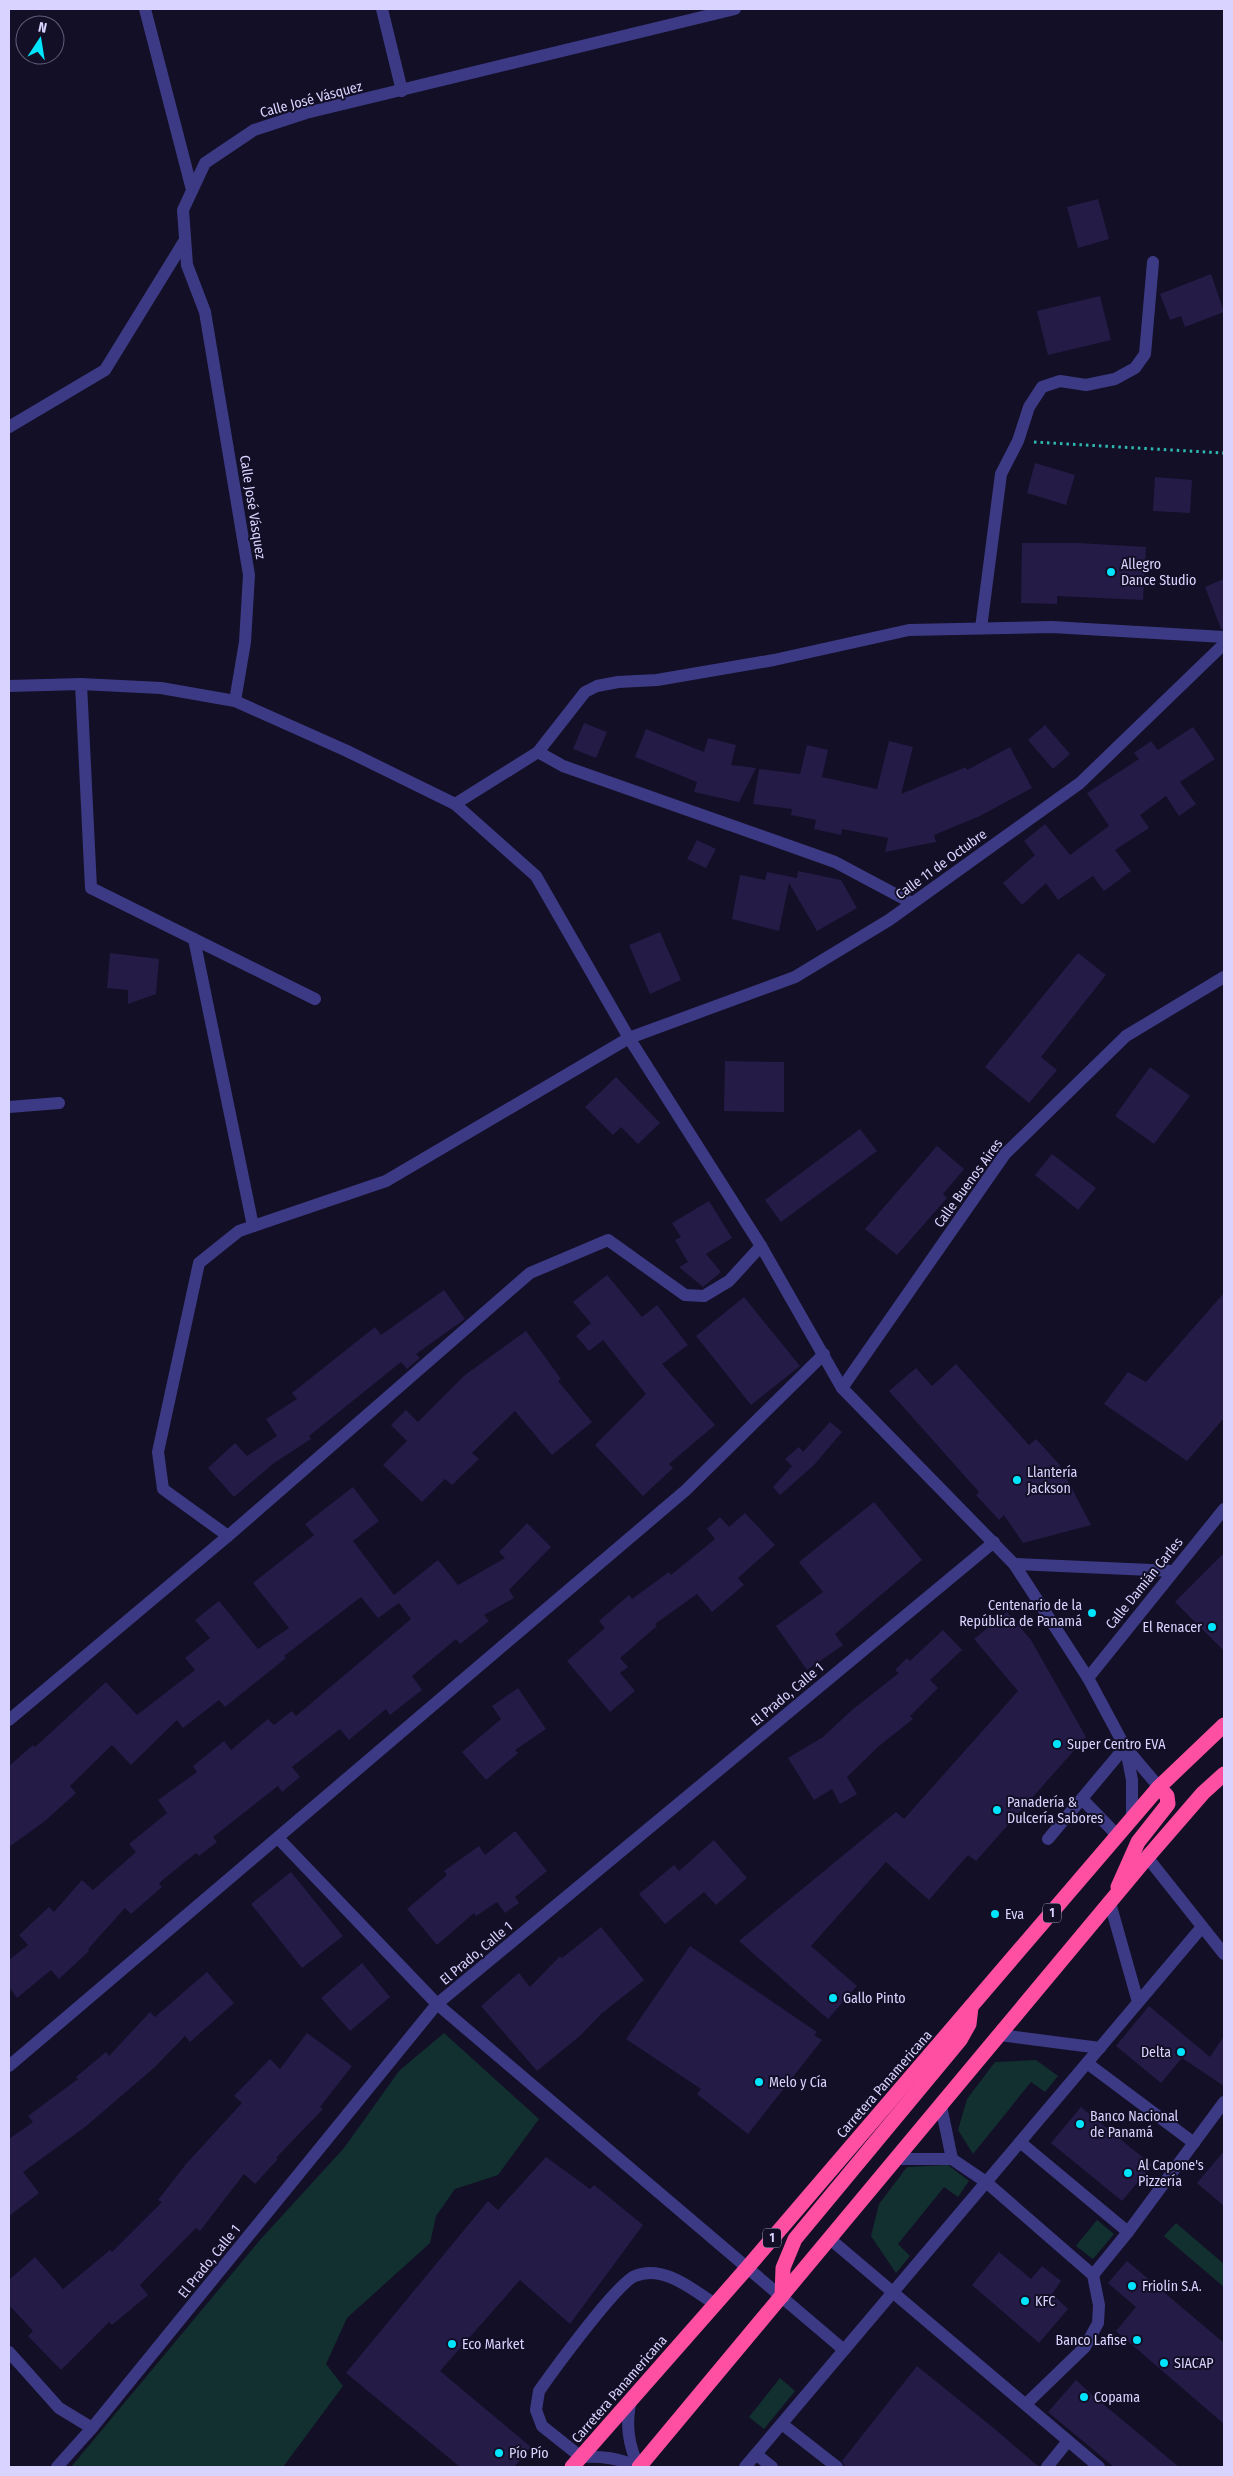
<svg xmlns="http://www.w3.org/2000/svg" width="1233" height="2476" viewBox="0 0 1233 2476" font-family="'Fira Sans Condensed',sans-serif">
	<rect width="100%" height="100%" fill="#130f26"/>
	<g fill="#12302f">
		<polygon points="444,2033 539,2119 498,2175 455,2189 436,2216 430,2243 347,2318 326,2364 343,2386 283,2467 71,2467 260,2240 344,2148 399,2071"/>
		<polygon points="1036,2060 1058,2076 1045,2092 1031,2082 973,2154 958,2130 967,2099 995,2062"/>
		<polygon points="948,2165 969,2181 958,2197 944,2187 898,2244 910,2256 896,2273 871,2236 879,2204 907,2167"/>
		<polygon points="1097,2220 1114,2234 1093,2259 1076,2246"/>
		<polygon points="1176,2223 1224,2264 1224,2287 1164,2236"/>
		<polygon points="780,2378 795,2391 764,2429 749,2417"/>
	</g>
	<g fill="#241b47">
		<polygon points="1098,199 1109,239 1078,248 1067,207"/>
		<polygon points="1211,274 1224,312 1185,327 1181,316 1170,320 1160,294"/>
		<polygon points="1100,296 1111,340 1048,355 1037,311"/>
		<polygon points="1035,463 1075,475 1066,505 1027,493"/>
		<polygon points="1155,477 1192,480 1190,513 1153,511"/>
		<polygon points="1022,543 1078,543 1146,547 1143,600 1057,596 1057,604 1021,603"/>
		<polygon points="1224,579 1224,629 1221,629 1205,587"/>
		<polygon points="584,723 607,732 596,758 573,749"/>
		<polygon points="1045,725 1070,754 1053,769 1028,740"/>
		<polygon points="1193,727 1215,759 1180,782 1196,804 1179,816 1166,796 1140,815 1149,828 1115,850 1131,871 1104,891 1093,876 1058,900 1046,883 1022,905 1003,883 1035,855 1024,841 1045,824 1070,855 1109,826 1087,793 1139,759 1134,753 1151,741 1158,750"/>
		<polygon points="646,729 704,752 708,738 736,745 731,765 756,768 739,802 694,792 697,782 635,757"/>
		<polygon points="889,741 913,747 901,794 966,767 967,770 1010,747 1032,788 980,816 934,835 936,842 885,852 888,838 842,829 841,835 814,829 816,820 791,815 792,809 753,804 759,769 800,774 807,745 828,750 822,777 877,789"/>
		<polygon points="697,840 716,849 706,868 687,859"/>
		<polygon points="798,871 841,880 857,908 817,931 789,883 779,931 732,919 740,875 765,880 767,872 797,878"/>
		<polygon points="660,932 681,980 650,994 629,945"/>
		<polygon points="110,953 159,959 156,994 128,1004 128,990 107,988"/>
		<polygon points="1078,953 1106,975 1041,1057 1057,1070 1029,1103 985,1067"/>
		<polygon points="725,1061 784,1062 784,1112 724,1111"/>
		<polygon points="1150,1067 1190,1096 1154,1144 1115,1116"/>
		<polygon points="616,1077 660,1123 638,1144 621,1127 613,1135 585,1107"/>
		<polygon points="860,1129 877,1151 781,1222 765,1200"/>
		<polygon points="937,1146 964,1169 943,1194 947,1198 897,1255 865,1229"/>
		<polygon points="1052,1154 1096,1188 1078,1210 1035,1175"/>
		<polygon points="709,1201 732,1238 706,1254 721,1272 703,1287 679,1267 688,1262 675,1240 681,1237 672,1223"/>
		<polygon points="607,1275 642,1317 657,1305 688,1345 662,1364 715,1425 669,1464 673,1468 643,1496 595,1445 646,1394 603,1340 589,1351 576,1336 591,1323 573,1302"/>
		<polygon points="444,1290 465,1319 416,1354 420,1358 407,1369 401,1362 309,1436 311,1439 274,1463 234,1497 208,1468 235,1443 247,1456 277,1436 266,1419 297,1399 292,1393 375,1327 381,1335"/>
		<polygon points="1224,1293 1224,1418 1187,1461 1104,1404 1128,1372 1146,1382"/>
		<polygon points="744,1297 800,1366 751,1405 696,1336"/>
		<polygon points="526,1331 561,1379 558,1381 592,1422 552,1455 515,1411 472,1453 479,1459 452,1485 445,1479 422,1502 383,1465 407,1441 391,1425 406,1410 418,1422 465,1375"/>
		<polygon points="956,1364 1029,1445 1036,1439 1059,1464 1091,1525 1023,1543 1004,1515 999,1520 976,1495 979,1492 889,1391 916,1368 932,1386"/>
		<polygon points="830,1422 842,1432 814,1465 780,1495 773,1487 792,1466 785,1459 799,1447 803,1452"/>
		<polygon points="353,1487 379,1521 353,1541 394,1595 438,1560 458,1585 505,1558 499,1552 527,1523 551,1547 509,1590 514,1598 484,1615 489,1621 460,1644 456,1639 412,1676 422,1690 390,1715 386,1709 349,1740 340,1729 292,1767 300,1777 282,1792 278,1786 213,1837 217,1842 199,1856 196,1853 159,1883 162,1887 131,1914 125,1908 88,1949 89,1951 59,1979 51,1970 17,1998 9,1987 9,1960 28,1945 19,1935 49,1907 54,1912 82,1880 93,1890 136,1852 129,1844 167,1813 158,1800 197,1772 193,1766 224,1741 231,1750 268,1719 274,1725 292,1711 296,1716 411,1619 399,1603 378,1618 361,1597 284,1656 286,1658 225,1707 219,1700 183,1728 177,1720 131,1765 112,1745 70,1786 76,1793 45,1821 9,1847 9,1766 33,1745 35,1747 106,1682 137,1715 195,1670 185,1658 210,1638 195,1620 219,1601 258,1649 289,1628 253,1583 314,1535 305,1524"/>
		<polygon points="874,1502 922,1560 835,1634 843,1645 807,1670 776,1626 823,1592 799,1562"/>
		<polygon points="745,1513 775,1545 738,1578 744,1585 712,1612 697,1594 655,1624 657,1626 620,1658 628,1667 620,1673 635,1691 610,1712 567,1661 605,1628 599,1621 629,1595 632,1599 669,1572 671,1575 715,1539 707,1529 720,1517 729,1527"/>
		<polygon points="1224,1553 1224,1651 1175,1602"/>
		<polygon points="1007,1612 1031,1640 1086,1737 976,1861 968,1855 929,1900 886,1862 811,1946 857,1986 828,2019 739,1941 896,1812 904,1819 1018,1691 974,1639"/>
		<polygon points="943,1630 962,1650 930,1680 938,1688 910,1716 913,1719 879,1746 847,1777 857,1794 840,1804 832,1789 814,1800 788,1758 823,1737 852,1710 899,1673 895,1670 907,1658 910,1661"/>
		<polygon points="518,1688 546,1729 515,1750 518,1753 486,1780 462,1752 501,1719 492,1706"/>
		<polygon points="515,1831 547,1871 515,1897 519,1903 505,1913 497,1902 476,1916 474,1913 437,1945 407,1909 447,1875 444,1871 479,1846 485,1855"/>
		<polygon points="714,1840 747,1878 716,1905 704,1892 665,1924 639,1894 674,1865 679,1871"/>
		<polygon points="291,1872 343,1936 302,1968 251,1904"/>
		<polygon points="601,1927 644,1980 601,2014 581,2035 537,2071 481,2006 519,1973 530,1987 560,1956 562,1958"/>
		<polygon points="690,1946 817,2032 814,2035 822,2040 748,2134 697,2094 701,2089 626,2039"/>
		<polygon points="362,1963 390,1997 350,2031 321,1998"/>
		<polygon points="207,1972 234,2003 190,2042 185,2036 155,2067 85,2127 23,2172 39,2193 9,2216 9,2139 33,2122 28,2116 78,2079 76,2077 106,2052 109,2056 150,2012 155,2017"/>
		<polygon points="1149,2006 1210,2057 1224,2036 1224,2086 1182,2058 1161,2083 1116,2046"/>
		<polygon points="307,2033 352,2066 320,2107 323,2109 276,2158 278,2159 255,2184 244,2174 200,2231 196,2228 140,2285 148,2295 112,2325 109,2322 61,2370 28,2336 33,2331 9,2305 9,2280 35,2257 63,2289 110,2250 112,2252 162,2202 158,2200 186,2164 242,2103 234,2096 270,2059 280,2069"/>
		<polygon points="1081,2107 1152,2165 1122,2201 1051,2143"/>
		<polygon points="1224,2151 1224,2206 1197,2183"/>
		<polygon points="546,2157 590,2189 594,2185 643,2225 570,2324 520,2280 440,2371 531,2447 514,2467 460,2467 346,2373 488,2201 498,2210"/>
		<polygon points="999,2252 1031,2279 1042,2266 1061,2281 1052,2294 1068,2309 1039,2343 972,2285"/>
		<polygon points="1127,2261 1224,2343 1224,2424 1116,2331 1136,2307 1108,2283"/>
		<polygon points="917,2366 996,2430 1039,2467 845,2467 842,2461"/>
		<polygon points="1076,2380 1091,2394 1179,2467 1114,2467 1048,2412"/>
	</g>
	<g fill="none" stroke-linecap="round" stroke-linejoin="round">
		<polyline stroke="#2fb8b0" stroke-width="3" stroke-dasharray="2.5 4" stroke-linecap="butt" points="1034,442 1224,453"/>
		<g stroke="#3d3a85" stroke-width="12">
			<polyline points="145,9 192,190"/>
			<polyline points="382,9 402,91"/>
			<polyline points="9,427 105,370 185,240"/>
			<polyline points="981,628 1001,474 1018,441 1029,407 1042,387 1060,381 1086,385 1115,379 1135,368 1145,354 1153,262"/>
			<polyline points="81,684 91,888 315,999"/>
			<polyline points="9,686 81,684 161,688 235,701 347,751 455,804 536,876 629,1038 761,1246 842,1388 1014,1564 1088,1678 1125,1747 1159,1787"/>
			<polyline points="235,701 245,642 249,575 205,312 187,265 183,210 205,163 254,130 306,113 735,9"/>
			<polyline points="538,752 563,766 835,862 912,903"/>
			<polyline points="455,804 538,752 585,692 597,686 618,682 657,680 774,660 909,630 1052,627 1224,637"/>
			<polyline points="194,939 253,1226"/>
			<polyline points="9,1107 59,1103"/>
			<polyline points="842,1388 1005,1154 1126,1036 1224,977"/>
			<polyline points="228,1536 163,1489 158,1452 199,1263 239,1231 386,1181 629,1038 795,977 889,920 1080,783 1224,644"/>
			<polyline points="1014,1564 1173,1571"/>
			<polyline points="1088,1678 1224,1509"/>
			<polyline points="9,1720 228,1536 530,1273 608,1240 685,1295 704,1296 729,1281 761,1246"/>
			<polyline points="1126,1749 1132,1780 1132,1819"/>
			<polyline points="1082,1799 1118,1836"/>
			<polyline points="278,1838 437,2004 844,2350"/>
			<polyline points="1048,1839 1125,1747"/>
			<polyline points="1147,1857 1224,1954"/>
			<polyline points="1110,1903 1138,2002"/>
			<polyline points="1000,2035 1100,2048"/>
			<polyline points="1087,2063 1194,2143"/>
			<polyline points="9,2066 686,1490 824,1354"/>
			<polyline points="941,2106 952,2159"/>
			<polyline points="1020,2142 1128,2232"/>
			<polyline points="897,2159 952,2159 986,2182 1093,2275 1099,2305 1098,2323 1085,2347 1026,2404"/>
			<polyline points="830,2239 1099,2467"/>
			<polyline points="1093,2275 1128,2232 1224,2102"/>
			<polyline points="9,2352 59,2408 92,2428"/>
			<path d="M631,2400C625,2424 628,2445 639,2467"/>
			<polyline points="782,2424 837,2467"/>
			<polyline points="756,2454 772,2467"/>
			<polyline points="57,2467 92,2428 437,2004 994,1542"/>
			<path d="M638,2467C618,2458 603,2456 581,2457L542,2426L536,2410L539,2391C553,2371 617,2283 635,2276C663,2264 693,2290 715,2304"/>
			<polyline points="745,2467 1202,1927"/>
			<polyline points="1047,2467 1068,2441"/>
		</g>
		<g stroke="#ff4fa3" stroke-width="15">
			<polyline points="1118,1887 1138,1842 1168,1804 1167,1796 1159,1787"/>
			<polyline points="782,2296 783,2268 795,2239 960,2040 969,2024 971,2007"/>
			<polyline points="572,2467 747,2268 1159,1787 1224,1725"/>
			<polyline points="639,2467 1145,1860 1203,1793 1224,1774"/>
		</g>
	</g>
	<g fill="#00e5ff" stroke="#130f26" stroke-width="2">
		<circle cx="1111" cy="572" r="5"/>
		<circle cx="1017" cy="1480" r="5"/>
		<circle cx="1092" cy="1613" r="5"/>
		<circle cx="1212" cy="1627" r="5"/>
		<circle cx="1057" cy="1744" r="5"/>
		<circle cx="997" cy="1810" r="5"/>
		<circle cx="995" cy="1914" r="5"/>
		<circle cx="833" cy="1998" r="5"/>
		<circle cx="1181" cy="2052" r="5"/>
		<circle cx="759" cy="2082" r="5"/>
		<circle cx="1080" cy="2124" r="5"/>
		<circle cx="1128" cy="2173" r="5"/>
		<circle cx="1132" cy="2286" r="5"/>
		<circle cx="1025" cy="2301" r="5"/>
		<circle cx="1137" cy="2340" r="5"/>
		<circle cx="452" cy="2344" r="5"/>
		<circle cx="1164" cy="2363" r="5"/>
		<circle cx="1084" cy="2397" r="5"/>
		<circle cx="499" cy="2453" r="5"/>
	</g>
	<g text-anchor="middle" stroke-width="4" stroke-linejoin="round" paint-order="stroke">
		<g fill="#130f26" stroke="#9e99be" stroke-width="1">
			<rect x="1043" y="1903.5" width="18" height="19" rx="4"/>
			<rect x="763" y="2228.5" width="18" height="19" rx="4"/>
		</g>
		<g font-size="12" font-weight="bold" fill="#d9d4ff">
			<text x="1052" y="1917">1</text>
			<text x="772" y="2242">1</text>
		</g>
		<g font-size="14" fill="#d9d4ff" stroke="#130f26">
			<text transform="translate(311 99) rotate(-15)" y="5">Calle José Vásquez</text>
			<text transform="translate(253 507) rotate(81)" y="5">Calle José Vásquez</text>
			<text transform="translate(941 864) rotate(-36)" y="5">Calle 11 de Octubre</text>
			<text transform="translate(968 1183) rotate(-54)" y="5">Calle Buenos Aires</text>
			<text transform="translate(1144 1583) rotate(-51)" y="5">Calle Damián Carles</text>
			<text transform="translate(787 1694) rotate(-40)" y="5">El Prado, Calle 1</text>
			<text transform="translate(476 1953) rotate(-40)" y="5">El Prado, Calle 1</text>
			<text transform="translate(884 2084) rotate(-49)" y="5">Carretera Panamericana</text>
			<text transform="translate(209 2261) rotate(-51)" y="5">El Prado, Calle 1</text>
			<text transform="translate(619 2389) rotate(-49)" y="5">Carretera Panamericana</text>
		</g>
		<g font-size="14" fill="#d9d4ff" stroke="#130f26" text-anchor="start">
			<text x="1121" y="569">Allegro<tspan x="1121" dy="16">Dance Studio</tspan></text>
			<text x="1027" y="1477">Llantería<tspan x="1027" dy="16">Jackson</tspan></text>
			<text x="1082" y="1610" text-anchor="end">Centenario de la<tspan x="1082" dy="16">República de Panamá</tspan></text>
			<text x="1202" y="1632" text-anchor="end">El Renacer</text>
			<text x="1067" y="1749">Super Centro EVA</text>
			<text x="1007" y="1807">Panadería &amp;<tspan x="1007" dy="16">Dulcería Sabores</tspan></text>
			<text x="1005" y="1919">Eva</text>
			<text x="843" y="2003">Gallo Pinto</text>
			<text x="1171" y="2057" text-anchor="end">Delta</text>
			<text x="769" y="2087">Melo y Cía</text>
			<text x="1090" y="2121">Banco Nacional<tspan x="1090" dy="16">de Panamá</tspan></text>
			<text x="1138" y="2170">Al Capone's<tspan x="1138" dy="16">Pizzería</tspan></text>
			<text x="1142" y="2291">Friolin S.A.</text>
			<text x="1035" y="2306">KFC</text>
			<text x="1127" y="2345" text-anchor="end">Banco Lafise</text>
			<text x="462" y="2349">Eco Market</text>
			<text x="1174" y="2368">SIACAP</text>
			<text x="1094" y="2402">Copama</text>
			<text x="509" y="2458">Pío Pío</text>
		</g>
	</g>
	<rect width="1233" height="2476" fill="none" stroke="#d9d4ff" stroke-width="20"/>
	<g transform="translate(40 40) rotate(12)"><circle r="24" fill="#130f26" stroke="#625e7d"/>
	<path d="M0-4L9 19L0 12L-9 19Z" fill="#00e5ff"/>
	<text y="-8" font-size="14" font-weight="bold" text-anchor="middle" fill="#d9d4ff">N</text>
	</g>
</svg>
